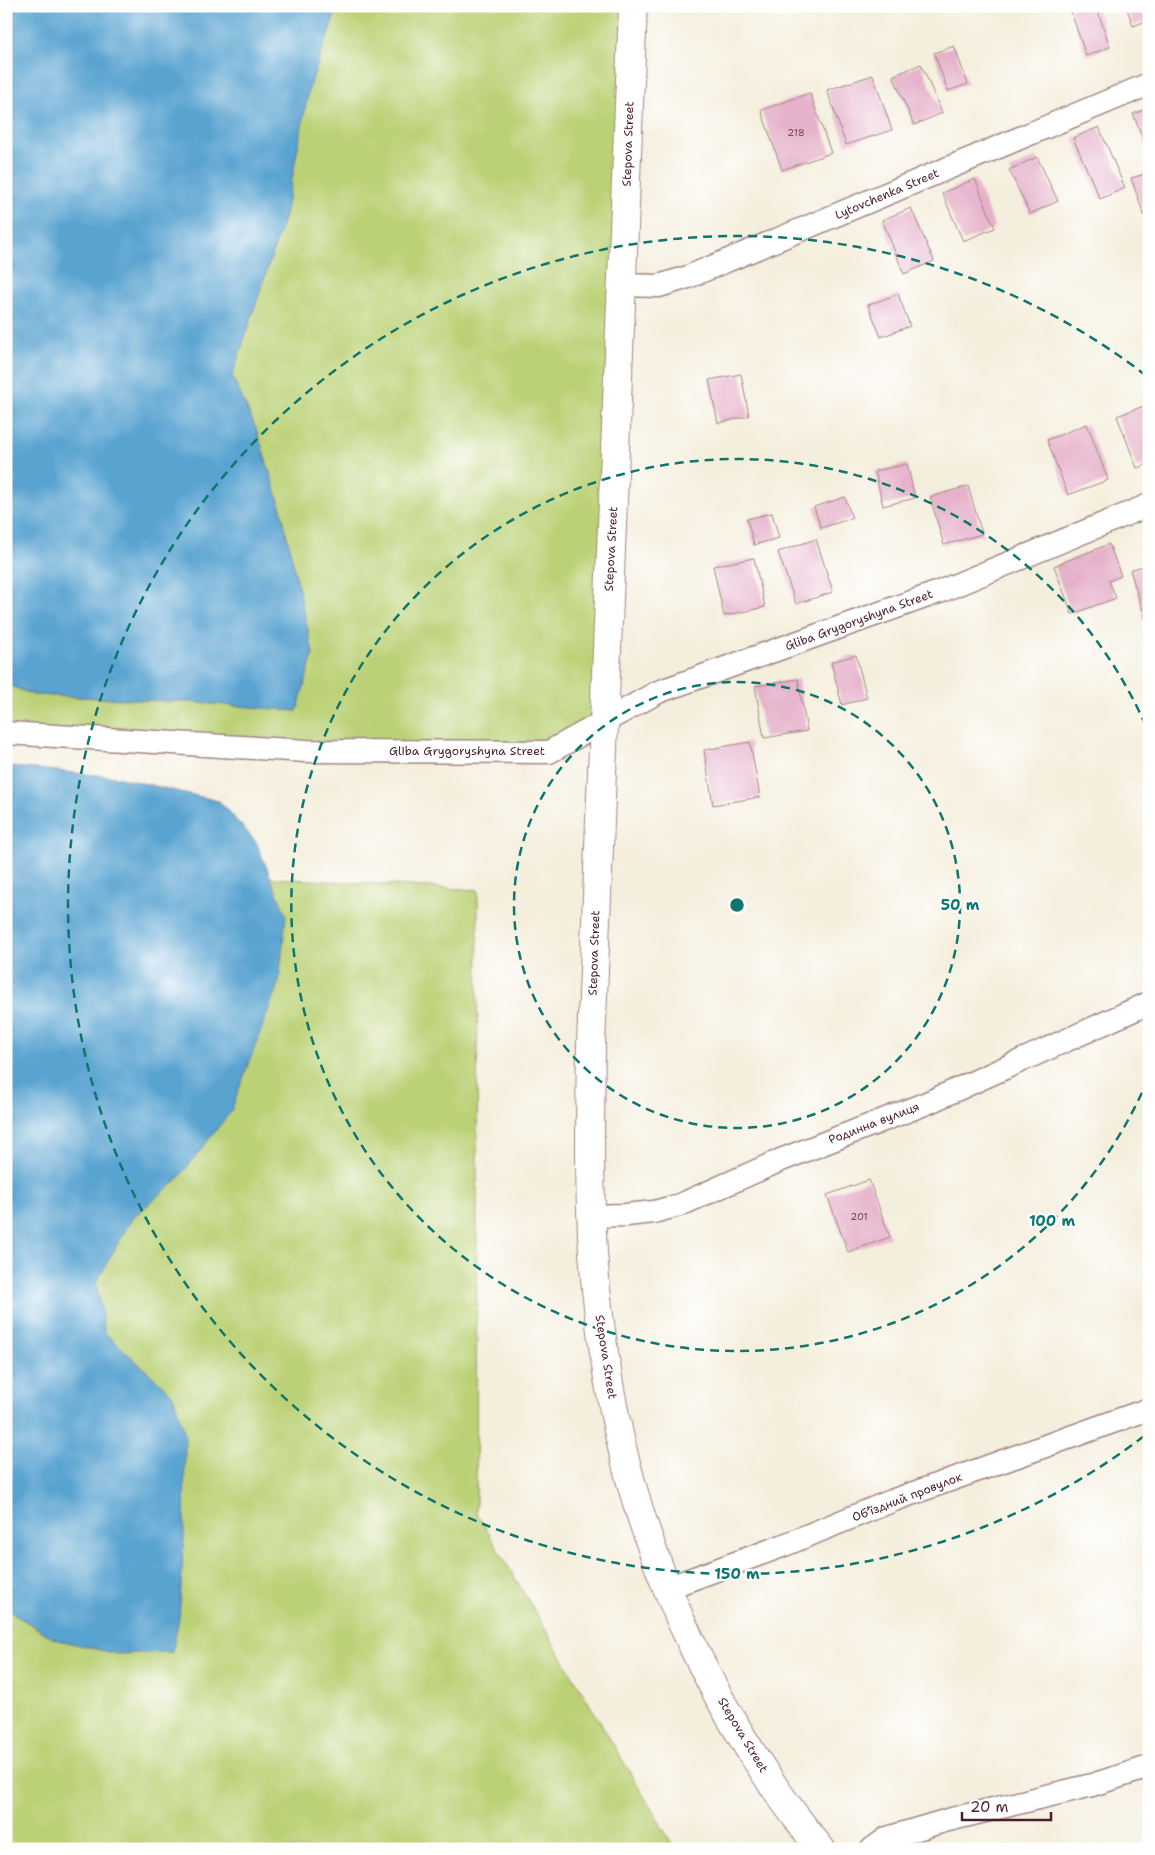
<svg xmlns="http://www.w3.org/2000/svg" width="1155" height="1855" viewBox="0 0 1155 1855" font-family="'Shantell Sans',sans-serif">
	<rect width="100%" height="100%" fill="#fff"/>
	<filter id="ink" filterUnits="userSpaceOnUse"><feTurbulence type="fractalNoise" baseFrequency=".02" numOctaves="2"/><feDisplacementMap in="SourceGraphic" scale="10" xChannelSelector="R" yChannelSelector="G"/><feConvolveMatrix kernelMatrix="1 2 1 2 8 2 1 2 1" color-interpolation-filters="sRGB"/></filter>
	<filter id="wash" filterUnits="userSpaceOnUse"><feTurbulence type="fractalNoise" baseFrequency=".0096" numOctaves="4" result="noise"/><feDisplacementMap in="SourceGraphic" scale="20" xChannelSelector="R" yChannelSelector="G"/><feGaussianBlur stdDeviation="1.12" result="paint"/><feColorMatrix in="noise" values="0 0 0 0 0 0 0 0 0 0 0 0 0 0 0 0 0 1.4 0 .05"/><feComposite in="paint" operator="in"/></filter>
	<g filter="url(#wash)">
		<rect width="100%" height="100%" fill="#f4eedc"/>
		<g fill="#bbd176" stroke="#827850">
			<polygon points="338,6 633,6 604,722 549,752 6,733 6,684 33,695 191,702 297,711 313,654 280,505 256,429 232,376 285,215 309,88"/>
			<polygon points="6,862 478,890 476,1512 675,1849 6,1849"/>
		</g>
		<g fill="#58a3d0" stroke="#51617e">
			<polygon points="6,6 338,6 309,88 285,215 232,376 256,429 280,505 313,654 297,711 191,702 33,695 6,684"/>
			<polygon points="6,766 116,777 219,801 256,842 286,915 279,981 231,1111 177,1180 132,1218 96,1283 105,1333 173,1395 185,1435 184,1536 179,1618 172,1652 117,1654 54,1639 6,1609"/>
		</g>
		<g id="blocks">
			<g fill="#e6b2cb">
				<polygon points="1078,6 1096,6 1110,47 1086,56 1070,9"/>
				<polygon points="1126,6 1149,6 1149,20 1133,26"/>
				<polygon points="954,46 968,84 948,91 934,53"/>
				<polygon points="921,64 942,113 914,125 893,76"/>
				<polygon points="873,75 892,130 846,145 827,90"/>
				<polygon points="810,93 831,153 782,170 761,110"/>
				<polygon points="1149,108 1149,148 1147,148 1133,114"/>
				<polygon points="1099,127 1125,188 1100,199 1073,138"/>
				<polygon points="1037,157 1058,201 1030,214 1009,170"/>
				<polygon points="1149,173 1149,217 1145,218 1131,178"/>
				<polygon points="975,179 995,228 963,241 942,193"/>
				<polygon points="911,208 934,261 904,274 882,220"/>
				<polygon points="898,294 910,326 881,337 868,305"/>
				<polygon points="741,374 749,416 718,423 709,380"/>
				<polygon points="1149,404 1149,464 1137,468 1117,416"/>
				<polygon points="1087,424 1108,480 1068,495 1047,440"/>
				<polygon points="907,464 915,498 883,506 875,471"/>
				<polygon points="968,486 982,534 944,545 930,497"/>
				<polygon points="845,497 852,518 821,528 814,507"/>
				<polygon points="772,513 779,538 754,545 747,519"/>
				<polygon points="816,539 833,592 796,604 778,552"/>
				<polygon points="1109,544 1121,576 1109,581 1116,598 1072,614 1054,566"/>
				<polygon points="754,558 765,607 724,616 713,566"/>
				<polygon points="1149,564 1149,627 1148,627 1130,570"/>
				<polygon points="856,655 867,698 842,705 831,662"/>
				<polygon points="798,679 807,731 764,738 755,686"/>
				<polygon points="750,742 760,797 713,805 704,750"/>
				<polygon points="869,1180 890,1237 848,1252 827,1195"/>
			</g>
		</g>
	</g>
	<g filter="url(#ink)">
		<use href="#blocks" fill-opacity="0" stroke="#9f8684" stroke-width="1"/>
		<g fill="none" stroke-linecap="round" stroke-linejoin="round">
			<g stroke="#9f8684" stroke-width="25">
				<g id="minor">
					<polyline points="622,285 659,286 688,277 1149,84"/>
					<polyline points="6,733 306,751 549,752 658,692 939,592 1149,505"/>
					<polyline points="591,1216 626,1215 654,1212 680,1205 781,1160 927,1103 1149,1003"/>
					<polyline points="667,1588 782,1546 894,1500 1149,1409"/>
					<polyline points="872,1849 887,1838 948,1820 1092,1785 1149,1767"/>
				</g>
			</g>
			<g stroke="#9f8684" stroke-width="30">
				<path id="tertiary" d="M633,6L591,1044C590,1125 588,1208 596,1289C601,1336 608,1384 618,1430C651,1581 723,1729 821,1849"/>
			</g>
			<use href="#minor" stroke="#fff" stroke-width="22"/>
			<use href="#tertiary" stroke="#fff" stroke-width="28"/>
		</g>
	</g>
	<g fill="none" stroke="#0f766e" stroke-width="2.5" stroke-dasharray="9 6">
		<circle cx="737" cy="905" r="223"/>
		<path d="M1148 1079A446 446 0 1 1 1148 731"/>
		<path d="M1144 1436A669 669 0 1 1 1144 374"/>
	</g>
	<g text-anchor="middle" stroke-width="4.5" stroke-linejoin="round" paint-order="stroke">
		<g font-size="10" fill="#714453">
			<text x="796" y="136">218</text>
			<text x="859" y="1220">201</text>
		</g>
		<g font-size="12" fill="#4a1f2b" stroke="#fff">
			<text transform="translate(628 144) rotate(-88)" y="4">Stepova Street</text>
			<text transform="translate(887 194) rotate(-23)" y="4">Lytovchenka Street</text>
			<text transform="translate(611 549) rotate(-87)" y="4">Stepova Street</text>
			<text transform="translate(859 620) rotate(-20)" y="4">Gliba Grygoryshyna Street</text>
			<text x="467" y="755">Gliba Grygoryshyna Street</text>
			<text transform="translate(594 953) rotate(-88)" y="4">Stepova Street</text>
			<text transform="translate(874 1123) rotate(-21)" y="4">Родинна вулиця</text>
			<text transform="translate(606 1357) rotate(81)" y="4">Stepova Street</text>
			<text transform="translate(907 1497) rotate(-21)" y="4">Обʼїздний провулок</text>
			<text transform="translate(743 1735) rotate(59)" y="4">Stepova Street</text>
		</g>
	</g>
	<circle cx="737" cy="905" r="8" fill="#0f766e" stroke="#fff" stroke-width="2.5"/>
	<g font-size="15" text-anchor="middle" font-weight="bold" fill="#0f766e" stroke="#fff" stroke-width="4.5" stroke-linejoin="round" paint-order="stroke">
		<text x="960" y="910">50 m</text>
		<text x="1052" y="1226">100 m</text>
		<text x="737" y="1579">150 m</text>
	</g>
	<rect width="1155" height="1855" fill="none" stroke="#fff" stroke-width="25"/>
	<path d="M962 1812v8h89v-8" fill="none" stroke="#4a1f2b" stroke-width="2.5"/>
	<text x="970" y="1812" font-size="15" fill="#4a1f2b" stroke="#ffffff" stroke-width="4" paint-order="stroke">20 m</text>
</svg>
